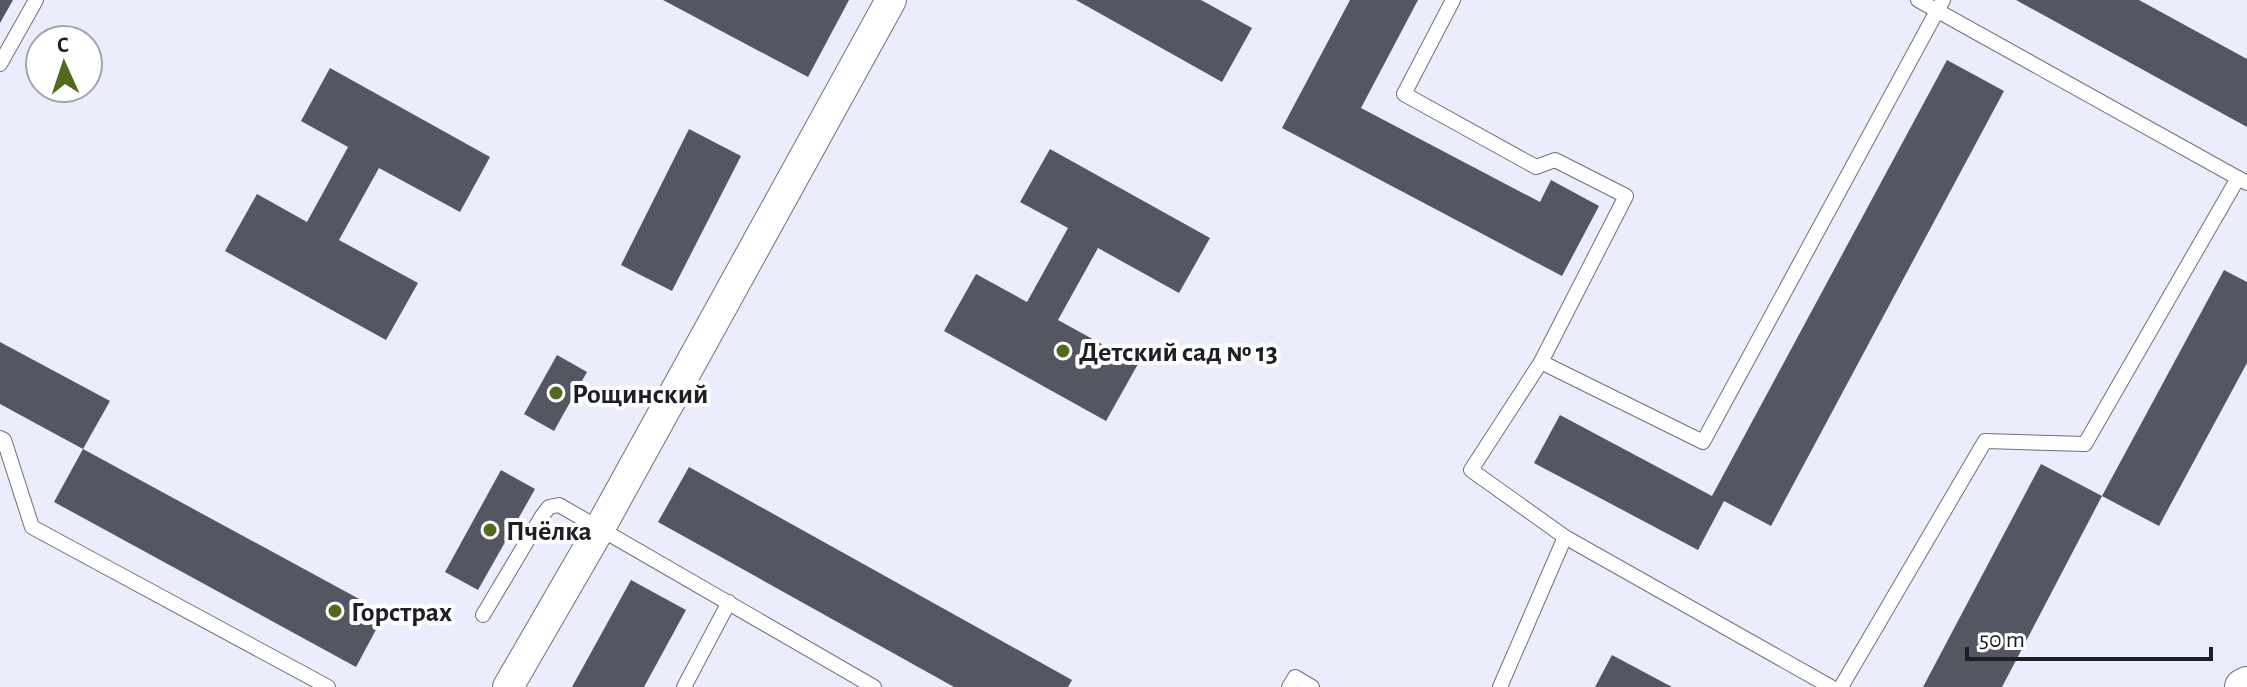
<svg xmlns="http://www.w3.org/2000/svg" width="2247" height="687" viewBox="0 0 2247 687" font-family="'Alegreya Sans',sans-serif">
	<rect width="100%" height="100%" fill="#ebedfc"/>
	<g fill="#545662">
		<polygon points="0,0 13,0 0,23"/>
		<polygon points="663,0 849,0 808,77"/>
		<polygon points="1076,0 1201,0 1252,28 1222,82"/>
		<polygon points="1350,0 1418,0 1361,108 1540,202 1551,180 1599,206 1562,276 1282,128"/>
		<polygon points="2016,0 2139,0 2247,59 2247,127"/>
		<polygon points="1947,60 2004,91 1771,526 1724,501 1698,550 1534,463 1560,415 1712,496"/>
		<polygon points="330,68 490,157 460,212 379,168 339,240 418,283 386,340 225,251 257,194 307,222 348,147 301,121"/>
		<polygon points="689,129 741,156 672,291 621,265"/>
		<polygon points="1050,149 1210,238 1179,293 1098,248 1058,320 1138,364 1106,421 944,331 976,274 1027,302 1068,228 1020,202"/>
		<polygon points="2224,270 2247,282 2247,363 2159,526 2102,496 2002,687 1923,687 2041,464 2102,496"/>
		<polygon points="0,342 110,401 83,449 0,404"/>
		<polygon points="557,355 587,372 554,431 524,414"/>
		<polygon points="83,449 385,613 356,667 54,502"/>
		<polygon points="689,467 1072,680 1068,687 954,687 658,522"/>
		<polygon points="501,470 535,489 478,590 445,572"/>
		<polygon points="631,580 686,610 644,687 572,687"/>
		<polygon points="1612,655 1672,687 1595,687"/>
	</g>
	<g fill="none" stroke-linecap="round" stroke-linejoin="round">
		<g stroke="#6e707c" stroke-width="16">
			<g id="service">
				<polyline points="1453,0 1404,94 1536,167 1555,160 1626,196 1541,362 1471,470 1565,537 1831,687"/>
				<polyline points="1918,0 2238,178"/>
				<polyline points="0,64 36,0"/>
				<polyline points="1541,362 1703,442 1943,0"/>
				<polyline points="0,438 4,440 32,527 328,687"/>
				<polyline points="483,615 542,516 549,507 559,505 874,687"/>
				<polyline points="684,687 729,602"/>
				<polyline points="1289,687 1295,677 1312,687"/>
				<polyline points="1500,687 1565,537"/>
				<polyline points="1841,687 1985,441 2085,444 2238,178 2247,183"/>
			</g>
		</g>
		<g stroke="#6e707c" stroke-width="32">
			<polyline id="minor" points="508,687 600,528 891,0"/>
		</g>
		<g stroke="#6e707c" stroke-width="38">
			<polyline id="tertiary" points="2243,687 2247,685"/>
		</g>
		<use href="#service" stroke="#fff" stroke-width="14"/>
		<use href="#minor" stroke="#fff" stroke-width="30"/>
		<use href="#tertiary" stroke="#fff" stroke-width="36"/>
	</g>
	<g fill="#516b1d" stroke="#fff" stroke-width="3">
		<circle cx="1063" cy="351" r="8"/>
		<circle cx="556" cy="393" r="8"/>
		<circle cx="490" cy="530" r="8"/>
		<circle cx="335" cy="611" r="8"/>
	</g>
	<g text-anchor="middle" stroke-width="8" stroke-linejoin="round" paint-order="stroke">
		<g font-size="28" font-weight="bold" fill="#1e1f24" stroke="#fff" text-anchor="start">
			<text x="1079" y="361">Детский сад № 13</text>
			<text x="572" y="403">Рощинский</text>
			<text x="506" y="540">Пчёлка</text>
			<text x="351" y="621">Горстрах</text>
		</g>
	</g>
	<g transform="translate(64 64) rotate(357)"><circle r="38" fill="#ffffff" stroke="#a5a5a7" stroke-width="2"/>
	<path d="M0-6L14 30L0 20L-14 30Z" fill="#516b1d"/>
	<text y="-12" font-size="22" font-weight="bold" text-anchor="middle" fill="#1e1f24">С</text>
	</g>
	<path d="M1967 647v12h244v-12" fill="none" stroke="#1e1f24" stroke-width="4"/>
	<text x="1979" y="647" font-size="24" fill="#1e1f24" stroke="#ffffff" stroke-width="6" paint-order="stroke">50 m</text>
</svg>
